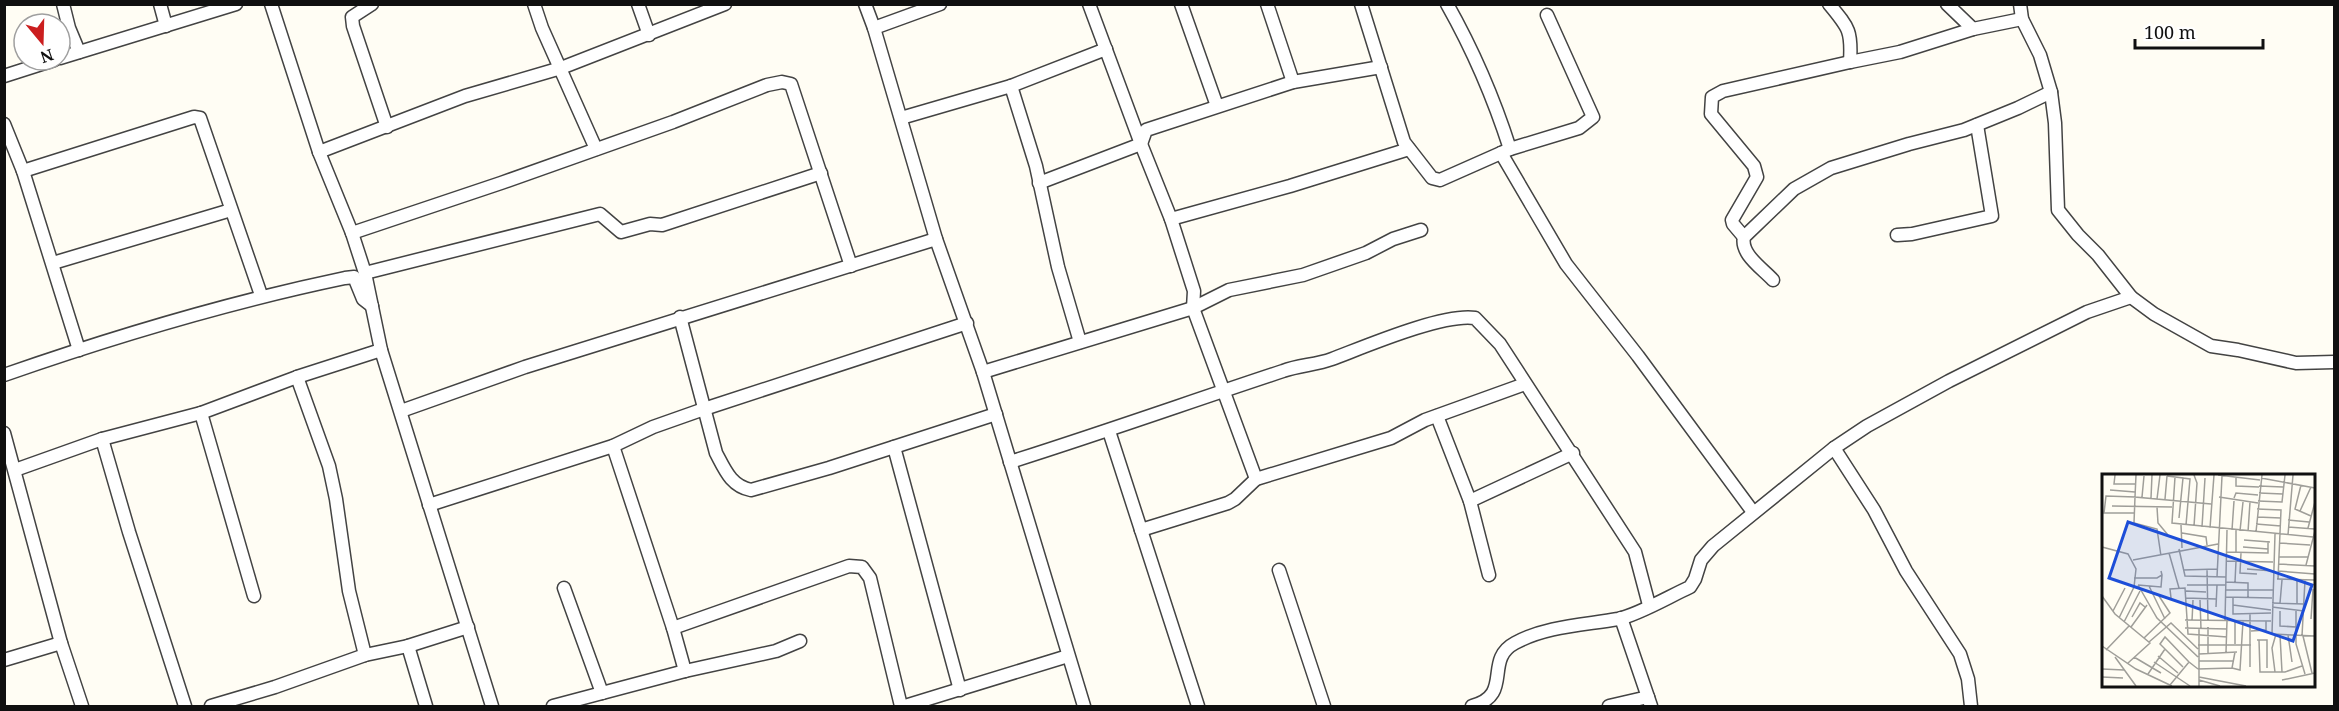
<svg xmlns="http://www.w3.org/2000/svg" width="2339" height="711" viewBox="0 0 2339 711" font-family="'Noto Serif',serif">
	<rect width="100%" height="100%" fill="#fffdf4"/>
	<g fill="none" stroke-linecap="round" stroke-linejoin="round">
		<g stroke="#434343" stroke-width="15">
			<g id="minor">
				<polyline points="63,4 69,28 79,52"/>
				<polyline points="160,4 166,26"/>
				<polyline points="271,4 319,152 352,233 365,273 381,350 492,706"/>
				<polyline points="372,4 352,17 353,26 387,127"/>
				<polyline points="534,4 542,28 596,149"/>
				<polyline points="638,4 649,35"/>
				<polyline points="865,4 874,28 936,239 983,372 1084,706"/>
				<polyline points="1089,4 1141,144 1171,219 1194,291 1193,308 1256,479"/>
				<polyline points="1181,4 1217,106"/>
				<polyline points="1267,4 1293,82"/>
				<polyline points="1361,4 1404,142 1432,178 1440,180 1510,149 1579,128 1593,117 1547,15"/>
				<path d="M1447,4C1473,50 1494,99 1510,149"/>
				<path d="M1829,4C1849,28 1852,31 1850,62"/>
				<polyline points="1947,4 1973,29"/>
				<polyline points="2020,4 2022,19 2040,55 2051,92 2055,123 2058,210 2078,235 2098,255 2131,297 2154,314 2211,346 2238,350 2296,363 2334,362"/>
				<polyline points="874,28 940,4"/>
				<polyline points="60,58 236,4"/>
				<polyline points="4,76 54,60"/>
				<polyline points="1011,86 1036,166 1058,267 1080,342"/>
				<polyline points="901,118 1011,86 1106,49"/>
				<polyline points="4,124 23,171 79,350"/>
				<polyline points="319,152 465,96 561,68 725,4"/>
				<polyline points="1501,153 1566,264 1638,356 1753,512"/>
				<polyline points="23,171 194,117 200,118 261,295"/>
				<polyline points="1039,183 1141,144 1146,130 1293,82 1381,67"/>
				<polyline points="1171,219 1290,186 1409,149"/>
				<polyline points="352,233 501,183 673,122 767,85 782,82 791,84 851,266"/>
				<polyline points="1897,235 1912,234 1992,216 1977,125"/>
				<polyline points="1744,237 1733,224 1732,220 1757,177 1754,166 1711,114 1712,97 1723,91 1850,62 1900,52 1973,29 2022,19"/>
				<polyline points="53,263 231,210"/>
				<polyline points="365,273 600,214 621,232 650,224 662,225 821,173"/>
				<path d="M1773,280C1762,268 1740,254 1744,237L1794,189L1831,168L1909,144L1964,130L2018,108L2051,92"/>
				<path d="M680,317L716,453C725,470 731,486 751,490L829,468L996,414"/>
				<polyline points="983,372 1193,308 1229,290 1303,275 1366,253 1393,239 1421,230"/>
				<path d="M4,375C116,336 230,302 345,278L354,277L363,299L372,306"/>
				<polyline points="297,377 329,466 336,499 349,591 365,655"/>
				<polyline points="401,411 525,367 936,239"/>
				<polyline points="201,413 254,596"/>
				<polyline points="1437,416 1470,501 1489,575"/>
				<polyline points="1109,431 1198,706"/>
				<polyline points="4,433 61,643 82,706"/>
				<polyline points="102,439 129,532 185,706"/>
				<polyline points="613,446 673,628 685,671"/>
				<polyline points="894,447 960,690"/>
				<polyline points="1834,448 1874,510 1906,571 1960,654 1968,679 1971,706"/>
				<path d="M1010,462C1102,433 1192,401 1283,371C1299,365 1316,365 1332,359C1364,347 1443,313 1475,318L1500,344L1635,552L1649,605"/>
				<polyline points="15,470 102,439 201,413 297,377 381,350"/>
				<polyline points="1470,501 1573,453"/>
				<polyline points="429,505 613,446 653,427 704,409 967,323"/>
				<polyline points="1141,530 1228,503 1235,499 1256,479 1391,438 1425,420 1525,384"/>
				<polyline points="1279,570 1324,706"/>
				<polyline points="564,588 602,693"/>
				<polyline points="1621,618 1651,706"/>
				<polyline points="673,628 849,566 862,567 870,578 901,706"/>
				<polyline points="408,646 426,706"/>
				<polyline points="4,660 61,643"/>
				<polyline points="211,706 275,687 365,655 408,646 468,627"/>
				<polyline points="553,706 685,671 776,651 800,641"/>
				<polyline points="905,706 1068,656"/>
				<path d="M1472,706C1514,695 1483,660 1515,643C1546,626 1584,625 1618,619C1638,615 1670,596 1690,587L1695,579L1701,560L1713,546L1834,448L1867,426L1949,381L2087,312L2131,297"/>
				<polyline points="1609,706 1648,697"/>
			</g>
		</g>
		<use href="#minor" stroke="#fff" stroke-width="12"/>
	</g>
	<g transform="translate(2102 474)">
		<rect width="213" height="213" fill="#fffdf4"/>
		<path fill="none" stroke="#9f9e99" stroke-width="1.5" d="M13,1L12,10H33M34,1L33,23L109,30M116,1L158,6M65,2L81,4L77,44M73,3L70,49L211,63M81,4L88,5L84,51M134,4V12L157,13M159,4L213,14M199,11L193,35L209,42M157,12L181,13M8,16L33,18M157,19L181,20M40,23L42,2M117,23L156,29M49,24L50,1M132,24L134,19L156,21M55,25L58,1M63,25L65,2M156,27L180,28L183,1M10,32L70,33M55,33L56,49L66,61M155,35L179,36L176,105M198,37L209,13M32,39H2L4,22L33,23L32,49L55,55L59,82M155,43L179,44M186,46L207,48M154,50L179,52M79,51L80,74M92,52L95,9L92,1M100,53L103,4M186,53L213,55M108,54L112,1M206,54L213,28M130,56L132,27M134,56V79M138,57L141,28M146,58L148,28M154,58L160,1M80,59L104,63L105,71M173,60L170,160L213,162M186,61L191,1M142,66L168,68M177,69L208,71M0,73L26,80L34,95L32,113L17,144M141,73L166,75M77,75L83,102L124,103M125,78L166,79V67M67,79L77,114M139,79L138,99L155,100M177,83H206M31,86L116,70M124,87L171,88M177,90L213,92M204,91L213,57M105,95L106,147M145,95L171,97M81,96L115,95M176,97L213,100M115,103L120,2M32,104H55L60,101L59,97M175,105L213,106M124,108L146,109V124M133,108L134,87M36,111L55,144L96,183M36,111L59,113L60,101M85,111H123M47,112L63,145M123,116H171M84,117L104,118M0,122L13,140L48,169L26,189M124,123L170,124M131,123V140L169,139M69,124L68,115L83,114L86,160L125,163M84,124L114,125M98,126L99,155M170,129L202,130M178,129L180,106M195,130V106M131,131L169,136M114,133L115,111M170,133L202,137M11,137L23,114M178,137V152L194,153M194,137V170L203,200M148,139V193M30,143L38,129L43,133M209,145L211,115M83,146L169,147M90,147L91,126M123,147L125,56M133,147V170M22,148L38,117M29,153L45,131M83,154L125,155M149,157L164,156V147M178,161L180,198M186,161L190,188M200,162L203,106M201,162L210,199M42,164L68,139L57,122M155,166H165V194M157,166L158,198H183L200,192M47,168L69,149L96,175M96,171H149M0,172L34,195L70,212M4,176L27,152M124,178L125,147M106,179V153M97,180L135,178M56,182L76,199M13,183L34,212M32,183L59,199M97,187H132M52,188L88,212M81,193L58,170L63,163L87,188M130,194L138,196L141,147M0,195L22,196M96,195L130,194L133,178M173,198L170,174L174,160M46,200L63,175M0,203L21,204M97,203L144,212M97,206L118,212M180,206L213,199M68,211L87,188L96,195M97,212V155"/>
		<path fill="#1d4ed8" fill-opacity="0.15" stroke="#1d4ed8" stroke-width="3" d="M26,48L210,111L191,167L7,104Z"/>
		<rect width="213" height="213" fill="none" stroke="#101010" stroke-width="3"/>
	</g>
	<rect width="2339" height="711" fill="none" stroke="#101010" stroke-width="12"/>
	<g transform="translate(42 42) rotate(161)"><circle r="28" fill="#ffffff" stroke="#9f9f9f" stroke-width="1.5"/>
	<path d="M0-4.5L10 22L0 15L-10 22Z" fill="#cb1e1f"/>
	<text y="-9" font-size="16" font-weight="bold" text-anchor="middle" fill="#101010">N</text>
	</g>
	<path d="M2135 39v9h128v-9" fill="none" stroke="#101010" stroke-width="3"/>
	<text x="2144" y="39" font-size="18" fill="#101010" stroke="#ffffff" stroke-width="4.5" paint-order="stroke">100 m</text>
</svg>
